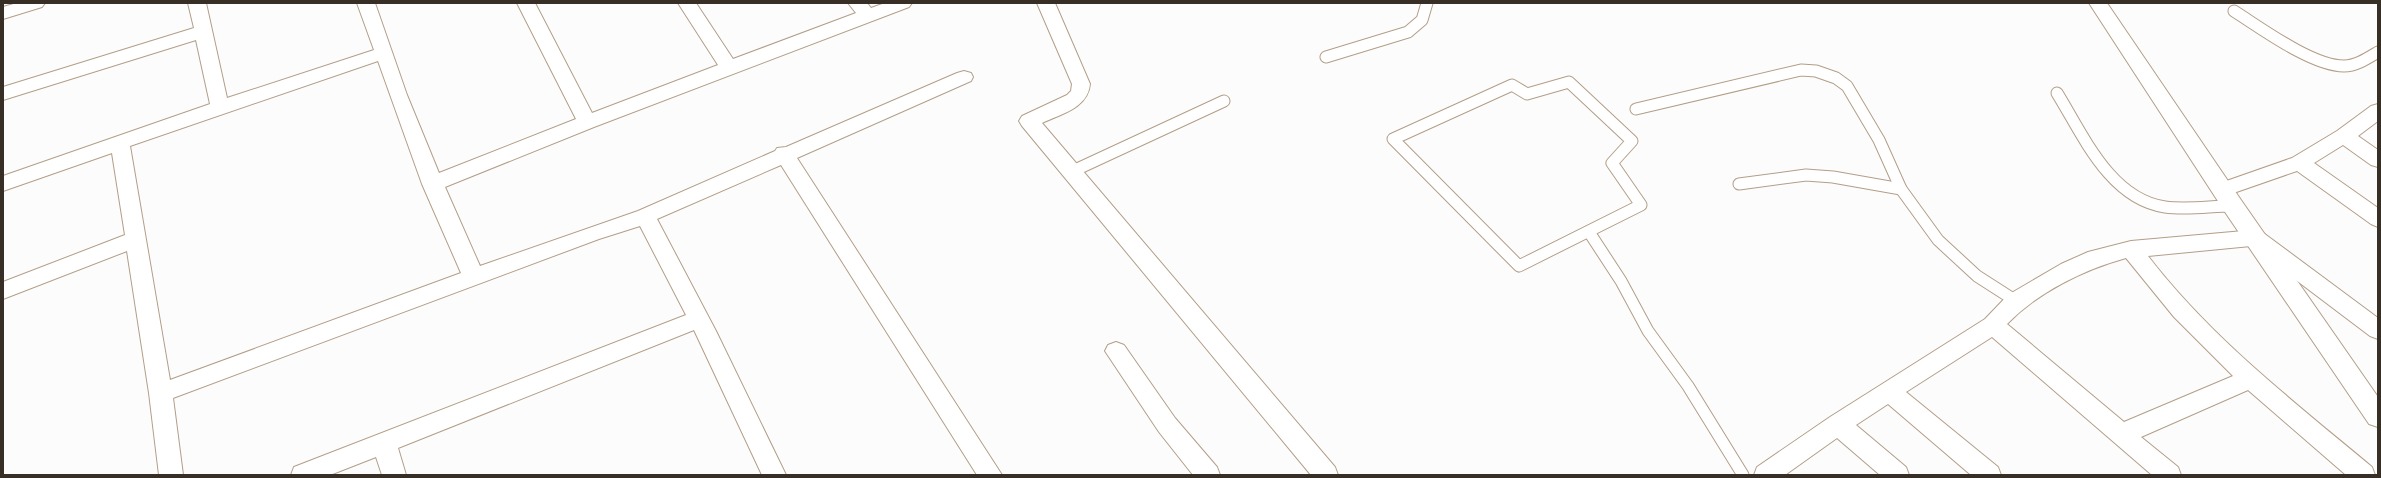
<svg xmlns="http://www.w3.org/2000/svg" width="2381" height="478" viewBox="0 0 2381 478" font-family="Poppins,sans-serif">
	<rect width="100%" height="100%" fill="#fcfcfc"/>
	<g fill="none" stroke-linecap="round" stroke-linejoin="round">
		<g stroke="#b39e88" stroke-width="13">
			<g id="lane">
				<path d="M2234,11C2261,28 2312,66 2344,66C2356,66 2368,58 2378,52"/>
				<polyline points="1326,57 1408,32 1422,20 1427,3"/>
				<polygon points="1569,82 1632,141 1612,163 1641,205 1519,266 1393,139 1512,85 1527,94"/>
				<path d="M2057,93C2083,135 2110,199 2165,207C2188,210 2211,206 2233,206"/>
				<polyline points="1636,109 1801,70 1816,71 1836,78 1847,86 1879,140 1901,189 1938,240 1977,276 2016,301"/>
				<polyline points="1073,171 1224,101"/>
				<polyline points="1739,184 1806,175 1833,177 1901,189"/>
				<polyline points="1589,232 1621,281 1648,331 1688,386 1743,475"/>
			</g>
		</g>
		<g stroke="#b39e88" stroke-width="2">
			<g id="street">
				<polygon points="17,3 45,3 42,7 3,19 3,7"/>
				<path d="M188,3H206L227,98L374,50L357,3H375L407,95L439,173L576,119L517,3H535L592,113L718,65L678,3H696L733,59L856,13L848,3H867L871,8L885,3H912L909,7L594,127L445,187L480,266L638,211L775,151L777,148L786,147L957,73L964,71L971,73L973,77L971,81L797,158L1002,475H977L781,165L657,219L716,331L786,475H762L694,330L398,448L406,475H382L376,457L330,475H291L294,467L686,315L640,226L599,239L173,398L183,475H159L149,393L127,251L3,299V282L125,235L112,153L3,191V176L210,104L196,40L3,100V87L194,28ZM378,61L422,184L461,273L170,380L130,146Z"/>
				<path d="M1037,3H1055L1090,84C1088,108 1061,114 1042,123L1335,467L1338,475H1311L1022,126L1019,121L1022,116L1067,95L1071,91L1072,84Z"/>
				<polygon points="2378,104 2378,121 2358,136 2378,150 2378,167 2371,165 2343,145 2314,163 2378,208 2378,227 2371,224 2297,171 2222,197 2215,195 2212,190 2215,185 2292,158 2337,131 2371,106"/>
				<path d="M2255,230L2262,232L2378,318V339L2370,336L2251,246L2148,256C2211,338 2293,401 2372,467L2375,475H2346L2248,390L2141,437L2178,467L2181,475H2152L1992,337L1906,392L1998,467L2001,475H1971L1888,404L1856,425L1906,467L1909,475H1880L1837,438L1785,475H1754L1757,467L1830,417L1985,319L2008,295L2061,264L2088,252L2131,241ZM2126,258L2174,317L2233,376L2124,422L2007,324C2038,292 2083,270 2126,258Z"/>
				<polygon points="1116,342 1124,345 1175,418 1217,467 1220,475 1193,475 1159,432 1105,351 1108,345"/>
			</g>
		</g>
		<g stroke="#b39e88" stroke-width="2">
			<polygon id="secondary" points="2089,3 2107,3 2241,200 2378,397 2378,427 2369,424 2225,212"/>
		</g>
		<use href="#lane" stroke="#fff" stroke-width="11"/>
		<use href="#street" fill="#fff" fill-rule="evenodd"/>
		<use href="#secondary" fill="#fff" fill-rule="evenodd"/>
	</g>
	<rect width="2381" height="478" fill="none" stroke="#372f26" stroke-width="8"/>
</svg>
